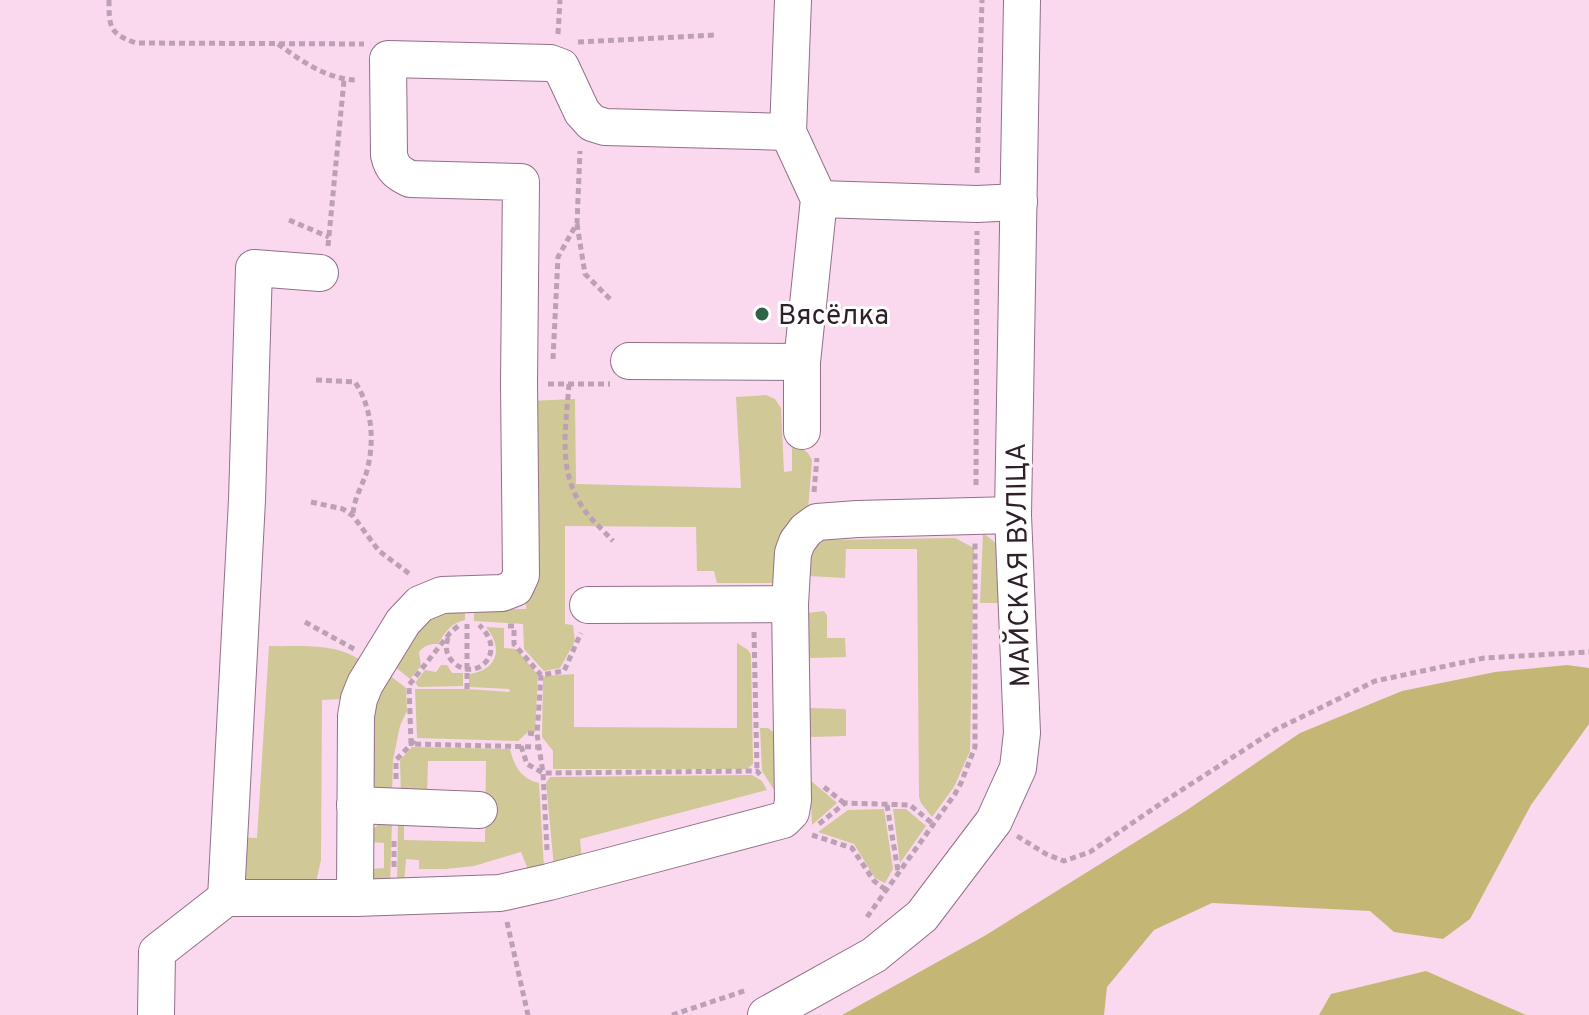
<svg xmlns="http://www.w3.org/2000/svg" width="1589" height="1015" viewBox="0 0 1589 1015" font-family="Overpass,sans-serif">
	<rect width="100%" height="100%" fill="#fad9ef"/>
	<g fill="#d1c897">
		<polygon points="766,395 775,399 781,408 784,472 792,471 792,448 801,448 808,453 812,460 808,510 777,583 717,583 714,571 697,571 696,527 565,526 565,624 573,625 575,641 560,668 544,671 524,649 523,624 474,621 474,609 526,609 529,401 575,399 576,484 741,488 736,397"/>
		<polygon points="983,533 997,544 1001,603 980,603"/>
		<path d="M955,538L974,548L970,751L954,787L932,817L921,803L919,797L917,549H846L845,578L808,576C809,560 808,548 822,540Z"/>
		<path d="M448,608H465V620C451,623 445,632 438,644C429,644 425,645 419,652L421,666L410,679L394,666C412,638 416,624 448,608Z"/>
		<polygon points="824,611 827,615 827,638 845,638 846,657 811,658 807,654 807,613"/>
		<path d="M486,627L504,628V648L516,649L538,675L535,732H528L518,741L417,738L415,689H467L510,692L509,689L469,687V674C497,671 504,648 486,627Z"/>
		<polygon points="737,643 748,650 751,655 753,764 747,769 553,769 553,751 542,737 543,678 545,676 574,674 574,727 737,728"/>
		<path d="M269,646C301,647 336,642 363,662L344,699L322,700L321,860L316,882L247,884L238,875V837L257,838Z"/>
		<polygon points="441,665 447,665 452,673 463,673 463,686 419,687 415,683 425,670 436,672"/>
		<polygon points="388,674 406,688 407,711 400,726 393,760 392,795 380,794 371,787 370,713"/>
		<polygon points="810,708 845,709 846,711 846,736 812,737 810,735 807,710"/>
		<polygon points="760,728 768,728 777,735 776,793 762,771"/>
		<path d="M412,747L510,749C514,766 521,779 539,783L544,868L529,872L521,852L474,866L446,869H419V860L406,859L404,885H397L398,820H404V840L485,842L486,761H428L427,796H401L400,760Z"/>
		<polygon points="752,775 762,781 767,790 580,839 582,861 554,867 546,783 550,777"/>
		<polygon points="810,780 837,803 812,825"/>
		<polygon points="884,809 893,869 885,883 875,878 854,844 818,832 848,810"/>
		<polygon points="893,809 906,809 926,826 900,863"/>
		<polygon points="380,822 392,822 390,886 372,886 370,869 384,868 384,843 370,842 370,833"/>
	</g>
	<g fill="#c4b776">
		<polygon points="1567,665 1589,668 1589,724 1531,805 1470,919 1443,939 1394,932 1370,911 1212,903 1154,930 1107,987 1104,1015 842,1015 986,935 1187,810 1300,733 1402,691 1495,672"/>
		<polygon points="1426,971 1526,1015 1319,1015 1331,994"/>
	</g>
	<g fill="none" stroke-linecap="round" stroke-linejoin="round">
		<g stroke="#936f88" stroke-width="38">
			<g id="minor">
				<polyline points="793,0 788,132 819,199 802,362 802,431"/>
				<polyline points="819,199 977,204 1019,202"/>
				<polyline points="629,361 802,362"/>
				<polyline points="588,605 790,604"/>
				<polyline points="355,805 479,810"/>
				<polyline points="226,898 247,500 254,268 320,273"/>
				<path d="M355,898L356,716L359,699L365,684L403,622L420,604L442,595L502,593L515,588L521,575L519,384L521,182L410,179C398,173 392,169 389,155L388,59L550,63L561,67L582,112L592,123L605,127L788,132"/>
				<polyline points="156,1015 157,952 226,898 355,898 500,893 549,882 783,820 791,812 793,800 790,604 793,553 797,542 806,530 817,522 857,519 1013,515"/>
				<polyline points="766,1015 874,955 922,916 994,821 1018,768 1022,733 1013,515 1022,0"/>
			</g>
		</g>
		<g stroke="#bca0b3" stroke-width="5" stroke-dasharray="6 4" stroke-linecap="butt">
			<path d="M109,0C109,26 109,34 136,43L364,44"/>
			<polyline points="558,34 560,0"/>
			<polyline points="578,42 716,35"/>
			<path d="M278,44C301,61 328,80 358,80"/>
			<polyline points="977,173 982,0"/>
			<polyline points="289,220 329,237"/>
			<polyline points="577,224 585,274 610,299"/>
			<polyline points="328,246 344,80"/>
			<polyline points="553,359 558,257 577,223 580,151"/>
			<path d="M316,380L355,382C373,409 375,444 366,474C361,488 353,501 353,516"/>
			<polyline points="548,384 610,384"/>
			<path d="M569,384C566,428 557,470 583,508C591,520 603,530 613,541"/>
			<polyline points="976,485 977,231"/>
			<polyline points="814,492 817,458"/>
			<polyline points="311,502 343,509 353,516 379,551 411,575"/>
			<polyline points="305,622 354,649"/>
			<polyline points="458,626 450,633 409,685 411,744 539,747"/>
			<polyline points="508,626 514,626 514,644 541,675"/>
			<polyline points="754,632 757,771"/>
			<path d="M448,638C445,647 446,655 453,662C476,684 509,652 479,625"/>
			<polyline points="467,689 467,624"/>
			<polyline points="528,733 537,734"/>
			<polyline points="521,746 527,764 543,773 757,771 762,777"/>
			<polyline points="396,779 396,760 417,738"/>
			<polyline points="824,787 844,803"/>
			<polyline points="887,805 898,871"/>
			<polyline points="819,824 845,803 910,805 933,824"/>
			<polyline points="812,835 852,848 874,881 886,890"/>
			<polyline points="1017,836 1046,854 1064,861 1090,852 1163,802 1275,730 1375,681 1484,658 1589,652"/>
			<polyline points="547,850 543,773 537,734 541,675 564,671 581,633"/>
			<polyline points="394,867 394,837"/>
			<polyline points="867,917 955,794 961,783 975,747 975,543"/>
			<polyline points="507,922 528,1015"/>
			<polyline points="672,1015 747,990"/>
		</g>
		<use href="#minor" stroke="#fff" stroke-width="36"/>
	</g>
	<circle fill="#2f6347" stroke="#fff" stroke-width="3" cx="762" cy="314" r="8"/>
	<g text-anchor="middle" stroke-width="6" stroke-linejoin="round" paint-order="stroke">
		<g font-size="28" fill="#2e1f29" stroke="#fff" text-anchor="start">
			<text x="778" y="324">Вясёлка</text>
		</g>
		<g font-size="28" fill="#2e1f29" stroke="#fff">
			<text transform="translate(1017 565) rotate(-91)" y="10">МАЙСКАЯ ВУЛІЦА</text>
		</g>
	</g>
</svg>
